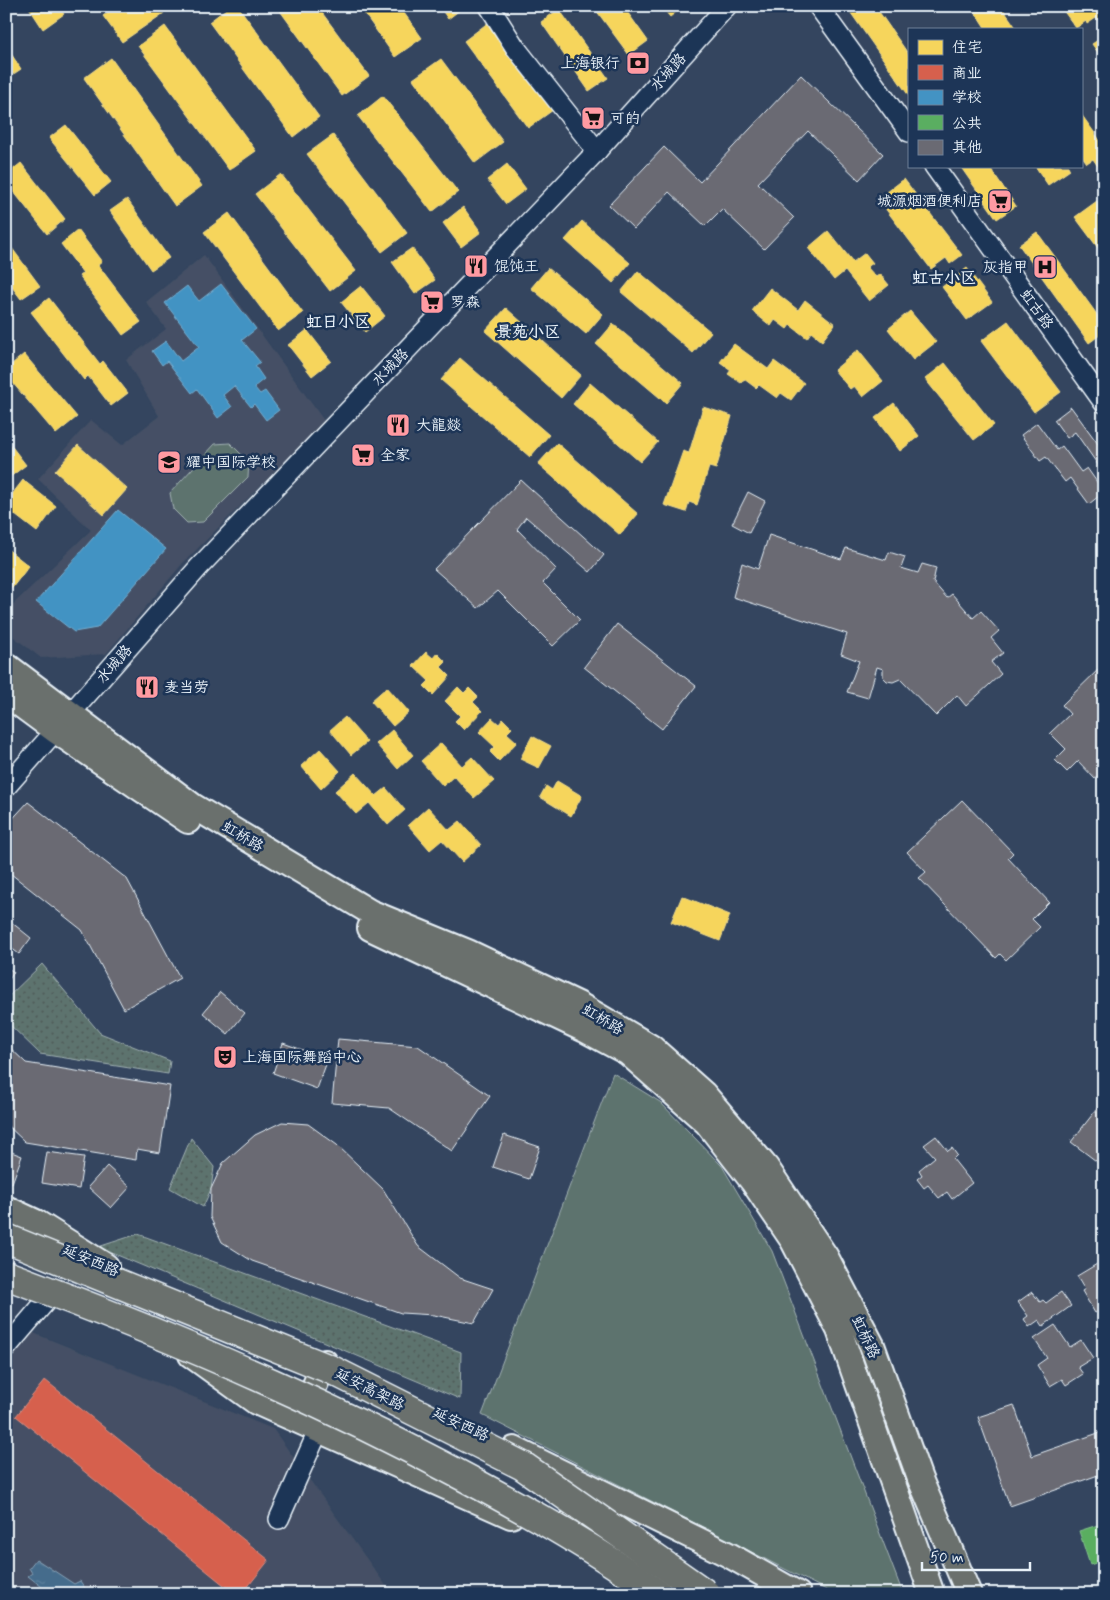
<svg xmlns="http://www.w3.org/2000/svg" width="1110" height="1600" viewBox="0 0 1110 1600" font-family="Mynerve,'LXGW WenKai TC',sans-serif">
	<defs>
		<pattern id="grass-dots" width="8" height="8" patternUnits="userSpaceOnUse" patternTransform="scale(1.25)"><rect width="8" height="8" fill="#5d736e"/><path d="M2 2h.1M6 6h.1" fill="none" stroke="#505b5a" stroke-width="1.8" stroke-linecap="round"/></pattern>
		<pattern id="water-ripples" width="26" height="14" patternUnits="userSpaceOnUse" patternTransform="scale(1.25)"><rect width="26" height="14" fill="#446c8c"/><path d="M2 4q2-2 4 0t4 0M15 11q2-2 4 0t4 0" fill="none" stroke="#5f819d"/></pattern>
	</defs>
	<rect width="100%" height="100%" fill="#34455f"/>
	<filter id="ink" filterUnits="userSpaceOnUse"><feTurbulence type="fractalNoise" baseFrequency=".02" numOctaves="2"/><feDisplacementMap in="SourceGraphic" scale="10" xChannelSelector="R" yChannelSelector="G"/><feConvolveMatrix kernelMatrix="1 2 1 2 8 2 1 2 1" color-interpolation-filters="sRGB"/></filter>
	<g filter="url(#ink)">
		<g fill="#445065">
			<polygon points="204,255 325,422 183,563 106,654 41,658 6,631 6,611 91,530 38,479 91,420 122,445 159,416 126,360 166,329 146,302"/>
			<polygon points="6,1322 273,1429 392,1594 6,1594"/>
		</g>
		<g fill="url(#grass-dots)" stroke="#a2b2b3">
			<polygon points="42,964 100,1033 170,1061 168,1074 40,1054 6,1021 6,999"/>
			<polygon points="191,1138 214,1167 211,1189 203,1207 170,1188"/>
			<polygon points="138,1234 461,1352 460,1399 98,1247"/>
		</g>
		<g fill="#5d736e" stroke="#a2b2b3">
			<polygon points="230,443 249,462 248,477 203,522 187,523 173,509 170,493 215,444"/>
			<polygon points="613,1073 660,1102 722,1166 772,1251 903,1594 834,1594 482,1415"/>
		</g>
		<polygon fill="url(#water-ripples)" stroke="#86a1b7" points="36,1559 74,1584 80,1581 89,1594 51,1594 28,1576 32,1573 29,1568"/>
		<g fill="#f6d55c" stroke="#f2dd8b">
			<polygon points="28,6 58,6 64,14 43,29"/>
			<polygon points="116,6 159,6 164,13 122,42 103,16"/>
			<polygon points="230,6 238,6 319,117 293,137 209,22"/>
			<polygon points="281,6 317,6 369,76 342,96 278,8"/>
			<polygon points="359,6 399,6 422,38 395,57"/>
			<polygon points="439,6 465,6 448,19"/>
			<polygon points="593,6 623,6 648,41 629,55"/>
			<polygon points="661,6 684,6 670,17"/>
			<polygon points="846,6 875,6 909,55 909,96"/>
			<polygon points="971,6 1001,6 1017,29 986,29"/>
			<polygon points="1060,6 1101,6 1104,10 1104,18 1099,21 1096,18 1087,24 1086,21 1076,28"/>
			<polygon points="559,9 608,78 589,91 541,22"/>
			<polygon points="489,22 553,110 528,128 464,41"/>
			<polygon points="165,26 256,151 229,170 138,46"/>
			<polygon points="1104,36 1104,61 1092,44"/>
			<polygon points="6,46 21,69 6,79"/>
			<polygon points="111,58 202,186 175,206 84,78"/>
			<polygon points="441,59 503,142 475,163 413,79"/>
			<polygon points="383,96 458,192 432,212 358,116"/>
			<polygon points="1081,114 1104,146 1104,175 1093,159 1087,163 1081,155"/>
			<polygon points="66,125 111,182 95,195 49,138"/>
			<polygon points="333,135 407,233 382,252 307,154"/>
			<polygon points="21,163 65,219 47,234 6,182 6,175"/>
			<polygon points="507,164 526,189 506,204 487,180"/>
			<polygon points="960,166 989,166 1016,206 997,219"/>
			<polygon points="1035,166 1068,166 1070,170 1048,185"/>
			<polygon points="281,174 356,271 330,291 255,194"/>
			<polygon points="904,179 962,255 950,264 946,258 931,269 878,199"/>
			<polygon points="127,199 169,258 151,270 110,211"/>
			<polygon points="1097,201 1104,210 1104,256 1075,217"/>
			<polygon points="463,207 481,232 461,247 443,223"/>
			<polygon points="229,213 303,313 278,331 204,232"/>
			<polygon points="582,221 630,263 613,283 565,240"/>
			<polygon points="78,230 102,262 98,265 141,322 123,335 79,276 83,273 61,244"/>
			<polygon points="828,231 853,262 865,253 873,263 867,267 876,277 880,274 889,285 869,301 845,271 834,280 808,248"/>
			<polygon points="1037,232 1104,324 1104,332 1089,343 1019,245"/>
			<polygon points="6,240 40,286 21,299 6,279"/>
			<polygon points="412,248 435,280 415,294 392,262"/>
			<polygon points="548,268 603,314 586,334 531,288"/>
			<polygon points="967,268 992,302 967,320 942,287"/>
			<polygon points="638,271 711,332 693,353 621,292"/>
			<polygon points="361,286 385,316 365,332 341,302"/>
			<polygon points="770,288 798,310 805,300 835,324 822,341 811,332 807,338 790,325 787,329 775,320 771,326 752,311"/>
			<polygon points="49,298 100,364 103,361 128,393 111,406 88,376 84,380 31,312"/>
			<polygon points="506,308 581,375 561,398 485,331"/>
			<polygon points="910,311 936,342 913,360 888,329"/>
			<polygon points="1008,321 1061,392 1034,412 981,341"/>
			<polygon points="613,324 683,383 666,403 596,344"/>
			<polygon points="307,330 331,361 312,376 288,345"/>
			<polygon points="734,344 768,369 774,361 804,383 791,400 781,393 777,398 759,385 756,388 744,379 741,383 728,374 731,370 720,362"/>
			<polygon points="858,350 883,381 863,397 854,386 850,389 834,370"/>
			<polygon points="24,354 77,417 56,434 6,375 6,369"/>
			<polygon points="460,358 549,435 530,457 441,380"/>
			<polygon points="945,363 994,425 974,440 925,379"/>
			<polygon points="590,383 658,442 640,462 573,404"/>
			<polygon points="894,403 919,436 900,451 875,418"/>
			<polygon points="703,407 732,416 716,469 709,467 697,505 689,502 686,512 664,505 683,451 689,453"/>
			<polygon points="6,439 26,465 6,480"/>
			<polygon points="557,443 638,514 620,535 538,464"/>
			<polygon points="78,445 127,489 104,515 55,471"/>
			<polygon points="23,480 56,506 37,532 6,508 6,502"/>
			<polygon points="6,548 29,566 12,588 6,584"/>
			<polygon points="426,652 433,658 437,653 446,662 441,667 450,676 433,695 424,686 429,681 413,666"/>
			<polygon points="387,687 409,712 393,726 371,701"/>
			<polygon points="458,687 464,693 469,688 478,697 473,702 482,711 464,730 455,721 460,716 445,701"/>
			<polygon points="345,717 367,742 351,755 330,730"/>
			<polygon points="492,718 499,724 503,719 512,728 507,733 517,742 499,761 490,752 495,747 479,732"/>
			<polygon points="392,730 413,755 398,769 376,744"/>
			<polygon points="532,736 551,746 539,768 520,759"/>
			<polygon points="441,743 462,766 472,757 494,781 474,798 454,776 443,786 421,761"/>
			<polygon points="320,749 340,771 321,789 301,766"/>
			<polygon points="355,773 376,796 386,788 405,810 388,825 369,803 356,814 335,791"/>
			<polygon points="557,781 582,796 571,816 540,797 546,786 552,790"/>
			<polygon points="428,807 449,830 460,821 481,845 462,862 442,840 430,850 408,825"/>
			<polygon points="682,896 730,915 720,941 671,922"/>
		</g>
		<polygon fill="#d6604d" stroke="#db8c80" points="45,1380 269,1560 242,1594 235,1594 16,1416"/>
		<g fill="#4393c3" stroke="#74afd3">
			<polygon points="221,284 256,329 242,340 260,362 255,366 264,379 254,387 260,394 265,391 279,410 266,420 254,404 251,407 234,386 223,395 232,407 218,418 197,389 192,393 167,361 162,365 152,351 166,341 181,361 199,347 165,303 187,286 199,301"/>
			<polygon points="118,510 166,549 97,628 74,632 36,602"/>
		</g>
		<polygon fill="#5aae61" stroke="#85c28e" points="1104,1523 1104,1560 1090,1565 1079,1531"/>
		<g fill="#6a6a73" stroke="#e8f1f8">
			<polygon points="801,75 883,154 859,180 808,131 758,183 794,218 764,249 722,209 705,226 669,192 634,229 609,205 664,147 700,182"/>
			<polygon points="1071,407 1104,452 1103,472 1075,432 1067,438 1054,420"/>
			<polygon points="1037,423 1057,450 1062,446 1081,472 1087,468 1104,492 1089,504 1070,478 1065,482 1046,457 1040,461 1021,435"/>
			<polygon points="521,480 604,555 590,572 526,517 517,529 556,569 543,583 580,620 553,646 498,591 478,608 434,569"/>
			<polygon points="748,492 765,501 749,533 732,524"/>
			<polygon points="769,535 841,559 846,548 886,560 889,552 905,557 901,568 918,573 922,564 936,568 933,582 947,598 952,594 973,618 981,611 999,631 991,638 1003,653 991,662 1001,674 966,706 957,695 936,716 900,679 893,682 887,681 883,677 883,669 877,667 868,698 847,692 859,661 841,654 847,634 733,597 742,563 758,569"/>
			<polygon points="617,624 696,686 662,729 584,667"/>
			<polygon points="1104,664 1104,773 1102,771 1095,779 1078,761 1067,772 1055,760 1066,749 1050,733 1070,714 1062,705"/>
			<polygon points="962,800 1013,853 1008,858 1049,902 1032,919 1040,927 1006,960 1000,954 996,958 919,878 926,872 907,852"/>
			<polygon points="28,802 127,879 180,978 124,1009 82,930 6,870 6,826"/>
			<polygon points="6,918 31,938 19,954 6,944"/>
			<polygon points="6,967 14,972 6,984"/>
			<polygon points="220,992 245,1013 228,1034 203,1013"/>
			<polygon points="338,1039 418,1046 490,1096 452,1151 389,1108 332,1103"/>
			<polygon points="283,1043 328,1059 317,1089 273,1073"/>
			<polygon points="6,1044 26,1063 170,1086 160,1153 137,1149 136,1160 25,1142 6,1124"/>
			<polygon points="1103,1101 1104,1102 1104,1167 1071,1142"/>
			<polygon points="282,1122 308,1124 337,1145 383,1189 418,1246 460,1278 493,1289 474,1323 434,1315 401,1313 252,1261 222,1242 210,1217 211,1189 223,1163 255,1135"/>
			<polygon points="504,1135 540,1147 529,1179 493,1167"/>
			<polygon points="936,1136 948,1151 952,1148 957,1155 953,1159 972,1183 952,1199 947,1192 939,1198 928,1185 924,1188 917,1179 922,1175 919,1170 935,1157 924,1145"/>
			<polygon points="6,1150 22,1156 12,1183 6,1180"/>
			<polygon points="47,1152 84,1157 79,1189 42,1183"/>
			<polygon points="107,1166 130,1187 111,1208 88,1187"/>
			<polygon points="1097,1264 1104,1276 1104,1320 1099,1311 1095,1313 1082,1291 1085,1289 1077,1276"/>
			<polygon points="1032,1292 1040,1302 1043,1300 1046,1303 1061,1292 1071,1306 1043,1326 1039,1320 1029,1327 1024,1319 1028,1316 1018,1302"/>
			<polygon points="1055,1325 1070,1347 1081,1340 1093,1358 1078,1367 1083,1374 1066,1385 1062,1379 1050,1386 1037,1365 1047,1358 1034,1339"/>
			<polygon points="1014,1405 1032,1456 1104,1431 1104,1473 1010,1506 978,1417"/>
		</g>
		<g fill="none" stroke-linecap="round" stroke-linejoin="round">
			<g stroke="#e8f1f8" stroke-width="22">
				<g id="minor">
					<polyline points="489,6 515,47 597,151"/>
					<polyline points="818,6 909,132"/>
					<polyline points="934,166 1104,403"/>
					<polyline points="6,787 199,567 597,151 727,6"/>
					<polyline points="6,1348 52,1294"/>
					<polyline points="279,1519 324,1418"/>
				</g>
			</g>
			<g stroke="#e8f1f8" stroke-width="28">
				<g id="major">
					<polyline points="6,665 193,806 370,912 468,952 578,1004 651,1047 704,1094 766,1167 826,1257 872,1345 920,1479 969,1594"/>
					<polyline points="6,694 56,731 188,821"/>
					<polyline points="370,928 585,1030 628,1053 707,1123 753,1182 793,1241 839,1330 932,1594"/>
					<polyline points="6,1208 36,1222 106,1266"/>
					<polyline points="191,1355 256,1402 511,1516"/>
					<polyline points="308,1401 325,1362"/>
					<polyline points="514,1449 729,1555 798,1594"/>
					<polyline points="570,1523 636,1557"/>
					<polyline points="641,1575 677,1594"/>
				</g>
			</g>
			<use href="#minor" stroke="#1d3557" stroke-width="19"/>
			<use href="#major" stroke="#6b706d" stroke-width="24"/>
			<g stroke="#e8f1f8" stroke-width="31" stroke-linecap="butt">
				<g id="highway-bridge">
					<polyline points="6,1238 332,1370 523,1466 706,1594"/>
					<path d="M6,1275C164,1333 319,1399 468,1479C533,1514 598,1550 658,1594"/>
				</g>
			</g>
			<use href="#highway-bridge" stroke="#6b706d" stroke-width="28"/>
		</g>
	</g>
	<defs>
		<g id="bank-square" transform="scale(1.25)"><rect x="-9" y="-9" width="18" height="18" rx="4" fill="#ff9aa2" stroke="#1d3557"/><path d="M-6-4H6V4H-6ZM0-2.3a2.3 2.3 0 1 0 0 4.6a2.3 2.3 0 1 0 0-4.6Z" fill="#111"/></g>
		<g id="supermarket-square" transform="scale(1.25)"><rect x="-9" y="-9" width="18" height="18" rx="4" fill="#ff9aa2" stroke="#1d3557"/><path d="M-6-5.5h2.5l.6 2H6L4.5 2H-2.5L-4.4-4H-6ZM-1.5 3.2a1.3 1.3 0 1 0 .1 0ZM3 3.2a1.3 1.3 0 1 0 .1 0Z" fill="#111"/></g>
		<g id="restaurant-square" transform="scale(1.25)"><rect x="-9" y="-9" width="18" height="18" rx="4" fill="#ff9aa2" stroke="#1d3557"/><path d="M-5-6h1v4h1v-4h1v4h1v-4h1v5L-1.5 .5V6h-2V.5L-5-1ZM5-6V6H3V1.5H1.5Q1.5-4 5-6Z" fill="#111"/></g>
		<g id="hospital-square" transform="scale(1.25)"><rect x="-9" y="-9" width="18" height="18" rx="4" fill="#ff9aa2" stroke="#1d3557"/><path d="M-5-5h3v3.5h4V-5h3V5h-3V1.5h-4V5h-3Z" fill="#111"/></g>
		<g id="school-square" transform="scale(1.25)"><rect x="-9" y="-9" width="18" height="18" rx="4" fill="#ff9aa2" stroke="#1d3557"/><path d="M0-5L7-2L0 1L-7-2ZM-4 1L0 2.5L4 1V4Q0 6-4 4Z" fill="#111"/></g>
		<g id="theatre-square" transform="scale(1.25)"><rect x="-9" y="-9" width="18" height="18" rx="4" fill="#ff9aa2" stroke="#1d3557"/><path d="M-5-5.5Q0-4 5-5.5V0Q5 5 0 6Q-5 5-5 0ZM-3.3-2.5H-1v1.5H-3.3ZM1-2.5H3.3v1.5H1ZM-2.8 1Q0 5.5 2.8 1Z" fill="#111"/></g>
	</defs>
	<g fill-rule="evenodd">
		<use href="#bank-square" x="638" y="63"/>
		<use href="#supermarket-square" x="593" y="118"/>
		<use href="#supermarket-square" x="1000" y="201"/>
		<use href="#restaurant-square" x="476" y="266"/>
		<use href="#hospital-square" x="1045" y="267"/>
		<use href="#supermarket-square" x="432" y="302"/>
		<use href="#restaurant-square" x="398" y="425"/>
		<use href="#supermarket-square" x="363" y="455"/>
		<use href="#school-square" x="169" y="462"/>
		<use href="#restaurant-square" x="147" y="687"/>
		<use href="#theatre-square" x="225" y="1057"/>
	</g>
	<g text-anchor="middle" stroke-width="5" stroke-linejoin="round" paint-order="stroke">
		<g font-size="15" fill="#e8f1f8" stroke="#1d3557" text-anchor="start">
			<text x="620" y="68" text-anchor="end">上海银行</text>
			<text x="610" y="123">可的</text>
			<text x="982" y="206" text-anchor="end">城源烟酒便利店</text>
			<text x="494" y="271">馄饨王</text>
			<text x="1028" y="272" text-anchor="end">灰指甲</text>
			<text x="450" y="307">罗森</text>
			<text x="416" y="430">大龍燚</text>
			<text x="380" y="460">全家</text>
			<text x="186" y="467">耀中国际学校</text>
			<text x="164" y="692">麦当劳</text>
			<text x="242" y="1062">上海国际舞蹈中心</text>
		</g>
		<g font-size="15" fill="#e8f1f8" stroke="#1d3557">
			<text transform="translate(668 72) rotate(-48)" y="5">水城路</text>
			<text transform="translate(1037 309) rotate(54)" y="5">虹古路</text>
			<text transform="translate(390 367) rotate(-46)" y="5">水城路</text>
			<text transform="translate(114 664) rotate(-49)" y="5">水城路</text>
			<text transform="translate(243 836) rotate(31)" y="5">虹桥路</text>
			<text transform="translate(603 1019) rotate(31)" y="5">虹桥路</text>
			<text transform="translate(91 1260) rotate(23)" y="5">延安西路</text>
			<text transform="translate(866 1337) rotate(65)" y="5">虹桥路</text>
			<text transform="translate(370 1389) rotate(27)" y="5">延安高架路</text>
			<text transform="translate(461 1424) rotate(25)" y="5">延安西路</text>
		</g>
		<g font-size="16" font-weight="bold" fill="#e8f1f8" stroke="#1d3557">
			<text x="944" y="283">虹古小区</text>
			<text x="338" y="327">虹日小区</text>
			<text x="528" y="337">景苑小区</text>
		</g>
	</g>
	<rect width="1110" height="1600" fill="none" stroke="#1d3557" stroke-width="25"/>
	<rect x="12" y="12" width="1085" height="1575" fill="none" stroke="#e8f1f8" stroke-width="2" filter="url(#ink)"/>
	<rect x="908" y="28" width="175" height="140" fill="#1d3557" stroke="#6e8097"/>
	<rect x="918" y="40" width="25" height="15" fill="#f6d55c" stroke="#6e8097"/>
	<text x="952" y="52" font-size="15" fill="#e8f1f8">住宅</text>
	<rect x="918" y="65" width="25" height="15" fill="#d6604d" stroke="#6e8097"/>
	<text x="952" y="78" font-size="15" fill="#e8f1f8">商业</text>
	<rect x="918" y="90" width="25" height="15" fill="#4393c3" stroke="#6e8097"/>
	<text x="952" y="102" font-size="15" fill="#e8f1f8">学校</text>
	<rect x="918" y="115" width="25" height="15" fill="#5aae61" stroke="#6e8097"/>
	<text x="952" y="128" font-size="15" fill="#e8f1f8">公共</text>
	<rect x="918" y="140" width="25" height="15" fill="#6a6a73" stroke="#6e8097"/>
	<text x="952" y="152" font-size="15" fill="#e8f1f8">其他</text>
	<path d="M922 1562v8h108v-8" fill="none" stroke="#e8f1f8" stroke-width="2.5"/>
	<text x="930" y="1562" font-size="15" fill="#e8f1f8" stroke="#1d3557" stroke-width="4" paint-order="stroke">50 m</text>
</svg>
